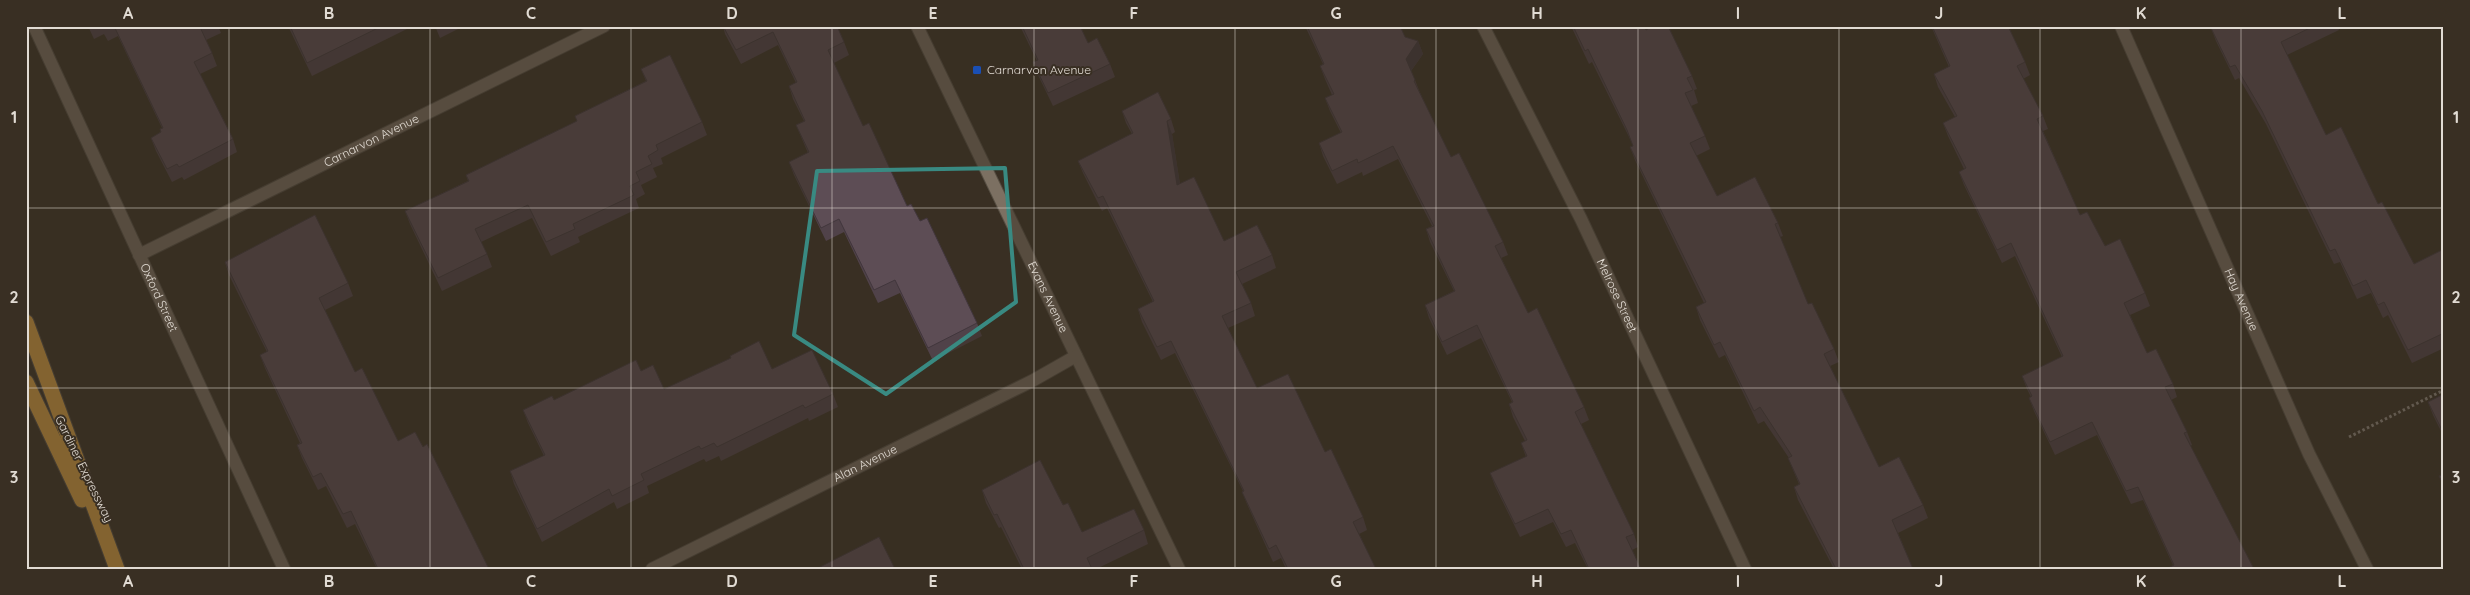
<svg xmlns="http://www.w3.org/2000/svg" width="2470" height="595" viewBox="0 0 2470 595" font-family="Quicksand,sans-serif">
	<rect width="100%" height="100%" fill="#392f23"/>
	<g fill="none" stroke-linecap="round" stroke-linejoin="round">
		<g stroke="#564e43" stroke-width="14">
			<g id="minor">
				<path id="s1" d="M34,26L284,569"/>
				<path id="s2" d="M917,26L1179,569"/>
				<path id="s3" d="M1483,26L1581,219L1745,569"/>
				<path id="s4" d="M2121,26L2309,454L2367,569"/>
				<path id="s5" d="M139,255L604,26"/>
				<path id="s6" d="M652,569L1032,381L1076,356"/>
			</g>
		</g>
		<g stroke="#564e43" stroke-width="17">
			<g id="highway">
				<polyline points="26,322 117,569"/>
				<polyline points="26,382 82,500"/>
			</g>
		</g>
		<polyline stroke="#958d84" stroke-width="3" stroke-dasharray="2.5 2.5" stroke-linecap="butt" points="2349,437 2444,390"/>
		<use href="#minor" stroke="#7c7062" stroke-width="12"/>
		<use href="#highway" stroke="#dea342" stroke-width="15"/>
	</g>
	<g fill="#504249">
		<polygon points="88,26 218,26 221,33 206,40 212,53 217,66 200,74 233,139 237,152 184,180 182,177 172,182 156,151 151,138 161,132 160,129 162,128 118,36 108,41 104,34 94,39"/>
		<polygon points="288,26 413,26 312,76"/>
		<polygon points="435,26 464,26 440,38"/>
		<polygon points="723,26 837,26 844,42 849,55 834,63 863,126 907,206 920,221 977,323 982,336 933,361 900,293 878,303 844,232 826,241 794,175 789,162 808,153 796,125 804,121 793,99 789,86 796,83 778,45 741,64 725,34"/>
		<polygon points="1020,26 1080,26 1088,43 1110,64 1115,77 1053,106 1038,75 1033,62 1037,61"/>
		<polygon points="1305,26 1400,26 1405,37 1418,41 1423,54 1411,71 1415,80 1420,93 1451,157 1503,242 1508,255 1501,258 1528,313 1584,407 1589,420 1581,424 1634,534 1638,547 1632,550 1641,569 1588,569 1575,543 1566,547 1553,522 1520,537 1495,486 1490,473 1526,457 1521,443 1525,441 1513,417 1509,404 1512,402 1481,338 1447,355 1429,318 1425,305 1454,291 1430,242 1426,229 1432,226 1398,159 1363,176 1362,172 1337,184 1323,156 1319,143 1341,133 1330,111 1325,98 1332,95 1325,79 1320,66 1323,64"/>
		<polygon points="1571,26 1644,26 1646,30 1692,76 1697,89 1694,90 1698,103 1691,106 1705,136 1710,149 1696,156 1717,196 1778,223 1783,236 1780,237 1808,304 1834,349 1839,362 1830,366 1879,467 1923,505 1928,518 1898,533 1913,569 1834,569 1798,500 1794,487 1799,484 1788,458 1789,458 1764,421 1758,424 1725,355 1719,358 1700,320 1696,307 1704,303 1635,160 1630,147 1633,146 1632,143 1592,62 1589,64"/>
		<polygon points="1931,26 2008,26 2025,62 2030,75 2023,79 2043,116 2048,129 2043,131 2080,215 2105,246 2145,293 2150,306 2130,315 2147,353 2173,384 2177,397 2171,400 2187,432 2192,445 2190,446 2254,569 2173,565 2143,500 2131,504 2097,435 2055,455 2034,411 2029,398 2031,397 2027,389 2022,376 2062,357 2015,256 2002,263 1964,185 1959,172 1964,169 1948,136 1943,123 1955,117 1938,87 1934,74 1949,67"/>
		<polygon points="2215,26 2337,26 2339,30 2287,55 2326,135 2378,204 2414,264 2444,249 2444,348 2412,363 2388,315 2383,318 2371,293 2357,299 2340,262 2334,264 2266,124 2239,78 2235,80 2216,41 2211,28"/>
		<polygon points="641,69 702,122 707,135 661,158 663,164 653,168 657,177 641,185 645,194 636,199 639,208 578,237 580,242 551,256 532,218 481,242 487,254 492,267 442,291 410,224 405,211 468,181 466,175 577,121 575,116 646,81"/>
		<polygon points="1122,111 1171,119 1175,132 1172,134 1180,184 1224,241 1272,255 1276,268 1242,284 1251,303 1255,316 1228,328 1257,388 1325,452 1363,517 1367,530 1359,534 1376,569 1286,569 1281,558 1273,562 1247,504 1242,492 1243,491 1175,353 1161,360 1142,322 1138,309 1153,302 1107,208 1102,211 1083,173 1078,161 1132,134 1126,123"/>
		<polygon points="225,262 348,283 353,296 325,310 355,372 398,441 489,569 377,569 355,524 347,528 326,486 318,490 302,458 297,445 300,443 265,368 260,355 267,352 229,275"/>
		<polygon points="772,369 833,394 838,407 809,421 808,418 721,461 719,456 706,462 704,459 647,486 649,493 617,509 614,502 542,542 514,484 510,471 544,456 528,423 523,410 641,371 664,389"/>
		<polygon points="2444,394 2444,437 2433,415 2428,402"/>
		<polygon points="982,490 1063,505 1082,532 1144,530 1148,544 1096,569 1022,569 1001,527 999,528 986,503"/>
	</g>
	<g fill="#41363c">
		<polygon points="1418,41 1423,54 1410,72 1406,59"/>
		<polygon points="1167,121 1172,134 1182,198 1177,185"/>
	</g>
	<g fill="#5d4d55" stroke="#41363c">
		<polygon points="114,26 202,26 200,27 212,53 194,62 233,139 179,167 177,164 167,169 151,138 161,132 160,129 163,128"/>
		<polygon points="290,26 382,26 307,63"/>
		<polygon points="723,26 837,26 844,42 828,50 863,126 869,123 907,206 911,204 920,221 927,218 977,323 928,348 895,280 874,290 839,219 821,228 789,162 809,152 796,125 805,121 789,86 797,82 773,32 736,50"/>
		<polygon points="1022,26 1080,26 1088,43 1097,38 1110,64 1048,93 1033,62 1038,60"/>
		<polygon points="1307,26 1400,26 1405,37 1418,41 1406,59 1415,80 1414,81 1451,157 1459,153 1503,242 1495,246 1528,313 1537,308 1584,407 1575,412 1634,534 1626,537 1641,569 1589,569 1571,530 1561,534 1548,509 1515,524 1490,473 1527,456 1521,443 1527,440 1509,404 1513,402 1477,325 1442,342 1425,305 1455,291 1426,229 1434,226 1393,146 1358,163 1357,159 1332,171 1319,143 1342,132 1325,98 1334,94 1320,66 1324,64"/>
		<polygon points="1573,26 1644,26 1646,30 1653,26 1668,26 1692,76 1687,78 1693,90 1685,93 1705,136 1690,143 1717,196 1755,177 1778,223 1775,224 1808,304 1812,303 1834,349 1824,354 1879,467 1899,457 1923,505 1892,520 1913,569 1836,569 1794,487 1800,484 1788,458 1792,456 1760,407 1754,411 1720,342 1714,345 1696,307 1706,302 1630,147 1633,146 1627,130 1588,49 1585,51"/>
		<polygon points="1932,26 2008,26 2025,62 2017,66 2043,116 2037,119 2080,215 2087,212 2105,246 2120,239 2145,293 2124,303 2147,353 2156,349 2173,384 2165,387 2187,432 2184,433 2254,569 2166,569 2174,565 2138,487 2126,491 2092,422 2050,442 2029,398 2032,396 2022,376 2063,356 2011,243 1997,250 1959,172 1966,168 1943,123 1957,116 1934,74 1950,66"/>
		<polygon points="2215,26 2314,26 2281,42 2326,135 2341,127 2378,204 2382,202 2414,264 2444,249 2444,333 2408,350 2384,302 2378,305 2366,280 2353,286 2335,249 2330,251 2262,111 2235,65 2230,67 2211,28"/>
		<polygon points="670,55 702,122 656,145 658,150 648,156 652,164 636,172 640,181 630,186 634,195 573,224 575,229 546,242 528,205 475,229 487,254 438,278 405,211 469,181 466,175 577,121 575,116 647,81 641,69"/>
		<polygon points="1158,92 1171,119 1167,121 1177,185 1194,177 1224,241 1257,225 1272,255 1236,272 1251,303 1222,316 1257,388 1288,374 1325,452 1331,449 1348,485 1363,517 1353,522 1376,569 1288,569 1276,545 1269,549 1242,492 1244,491 1171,341 1157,347 1138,309 1154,301 1103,196 1098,198 1078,161 1133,133 1122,111"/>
		<polygon points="315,215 348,283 319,298 355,372 362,368 398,441 415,432 423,447 427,444 489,569 378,569 351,511 343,514 321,473 313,477 297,445 302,443 260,355 268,351 225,262"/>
		<polygon points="759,341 772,369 812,350 833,394 805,408 803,405 717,447 714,443 701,449 699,446 641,474 644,480 612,496 609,489 537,529 510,471 545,455 523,410 552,396 554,400 636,360 641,371 653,365 664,389 731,358 730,356"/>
		<polygon points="2444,394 2444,434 2428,402"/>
		<polygon points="1040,460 1063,505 1068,503 1082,532 1134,509 1144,530 1087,558 1092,569 1024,569 997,514 994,515 982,490"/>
		<polygon points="2444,474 2444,486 2439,476"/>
		<polygon points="879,537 895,569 816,569"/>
	</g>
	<path d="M0 0H2470V595H0ZM1005,168L1016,302L886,394L794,335L817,171Z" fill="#392f23" fill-opacity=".55" fill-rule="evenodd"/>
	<path fill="none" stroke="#398a82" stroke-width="4" stroke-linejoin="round" d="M1005,168L1016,302L886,394L794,335L817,171Z"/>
	<path fill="none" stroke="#e1dbd3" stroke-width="1" stroke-opacity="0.55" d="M229,26V569M430,26V569M631,26V569M832,26V569M1034,26V569M1235,26V569M1436,26V569M1638,26V569M1839,26V569M2040,26V569M2241,26V569M26,208H2444M26,388H2444"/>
	<rect fill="#1a4fb4" stroke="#392f23" stroke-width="2" x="972" y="65" width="10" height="10" rx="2.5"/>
	<g text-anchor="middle" stroke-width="4" stroke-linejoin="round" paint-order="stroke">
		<g font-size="12" fill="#e1dbd3" stroke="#392f23" text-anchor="start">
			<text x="987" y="74">Carnarvon Avenue</text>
		</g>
		<g font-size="12" fill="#e1dbd3" stroke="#392f23">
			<text dy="4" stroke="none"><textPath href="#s5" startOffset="259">Carnarvon Avenue</textPath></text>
			<text dy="4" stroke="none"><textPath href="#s3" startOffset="301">Melrose Street</textPath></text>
			<text dy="4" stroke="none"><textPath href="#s1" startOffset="299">Oxford Street</textPath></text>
			<text dy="4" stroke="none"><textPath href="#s2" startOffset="301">Evans Avenue</textPath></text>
			<text dy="4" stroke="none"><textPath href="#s4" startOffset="299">Hay Avenue</textPath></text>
			<text dy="4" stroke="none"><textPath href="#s6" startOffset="238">Alan Avenue</textPath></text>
			<text transform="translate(84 469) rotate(64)" y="4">Gardiner Expressway</text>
		</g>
	</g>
	<rect width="2470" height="595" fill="none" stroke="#392f23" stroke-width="55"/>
	<rect x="28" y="28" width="2414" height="540" fill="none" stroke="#e1dbd3" stroke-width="2"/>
	<g font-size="16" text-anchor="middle" font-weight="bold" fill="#e1dbd3">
		<text x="128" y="19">A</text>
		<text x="329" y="19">B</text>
		<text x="531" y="19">C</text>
		<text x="732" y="19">D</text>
		<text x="933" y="19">E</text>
		<text x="1134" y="19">F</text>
		<text x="1336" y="19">G</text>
		<text x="1537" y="19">H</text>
		<text x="1738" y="19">I</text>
		<text x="1939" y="19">J</text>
		<text x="2141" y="19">K</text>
		<text x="2342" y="19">L</text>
		<text x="14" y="123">1</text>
		<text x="2456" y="123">1</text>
		<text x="14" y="303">2</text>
		<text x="2456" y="303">2</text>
		<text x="14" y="483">3</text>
		<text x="2456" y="483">3</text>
		<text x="128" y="587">A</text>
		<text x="329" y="587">B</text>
		<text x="531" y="587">C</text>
		<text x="732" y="587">D</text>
		<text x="933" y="587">E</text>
		<text x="1134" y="587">F</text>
		<text x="1336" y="587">G</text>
		<text x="1537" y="587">H</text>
		<text x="1738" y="587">I</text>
		<text x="1939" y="587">J</text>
		<text x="2141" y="587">K</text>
		<text x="2342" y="587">L</text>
	</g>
</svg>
